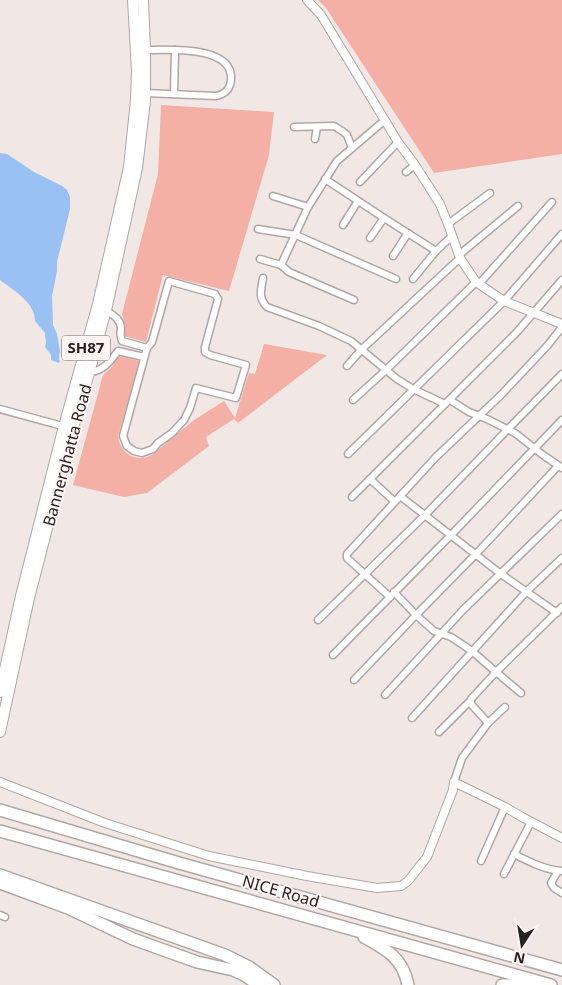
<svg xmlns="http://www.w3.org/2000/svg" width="562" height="985" viewBox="0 0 562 985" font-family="'Noto Sans',sans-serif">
	<rect width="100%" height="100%" fill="#f1e8e6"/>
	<g fill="#f4b0a5">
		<polygon points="318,0 562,0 562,154 434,173 326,8"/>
		<polygon points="161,105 274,112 269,155 229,291 163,275 146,342 124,336 125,325 122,314 158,174"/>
		<path d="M264,344L327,355L238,423L234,419L206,437L209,446L147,493L124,497L73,485L103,375L112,367L118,356L140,361L118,436C120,454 136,463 152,455L194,420L224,401L235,418L249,373L255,374Z"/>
	</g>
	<path fill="#99c1f3" d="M0,153L7,154L34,172L62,186L67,190L70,197V209L57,262V271L52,296L53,325L57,334L60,351L59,359L60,361L59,363L51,360V355L45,347C47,341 45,338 45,333L35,321C35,302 13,290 0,280Z"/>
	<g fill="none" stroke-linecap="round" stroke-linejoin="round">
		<g stroke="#afa6a5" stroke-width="9">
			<g id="minor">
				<path d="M145,93L216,96C225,94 230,90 231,80C234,45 168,50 145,50"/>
				<polyline points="174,94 175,50"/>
				<polyline points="294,127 334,126 342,131 347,135 352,148"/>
				<polyline points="315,139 317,127"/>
				<polyline points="406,172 415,165"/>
				<polyline points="325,179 384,218 436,251"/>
				<polyline points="360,182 398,142"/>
				<polyline points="273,196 308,207"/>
				<polyline points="448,224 490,193"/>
				<polyline points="343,225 358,201"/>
				<polyline points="258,229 296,235 396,279"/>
				<polyline points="370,238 384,218"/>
				<polyline points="459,255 518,206"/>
				<polyline points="393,256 408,233"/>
				<polyline points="260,259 281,265"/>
				<path d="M263,278C261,290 258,298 267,307L319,326L351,341L397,379L413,389L445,404"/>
				<polyline points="413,279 436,251 452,236"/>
				<polygon points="169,281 215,294 218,299 205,347 205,352 210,355 246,365 236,398 196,388 190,408 184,420 172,433 158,443 153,449 142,453 134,451 127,446 123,436 147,348 152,342"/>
				<polyline points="479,284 552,202"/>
				<polyline points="354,300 289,272 281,265 308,207 337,161 385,120"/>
				<path d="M105,310C113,315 121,319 121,329C120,334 120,336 122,341L147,348"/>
				<polyline points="347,366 361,350 460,258"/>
				<path d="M89,373C105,369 108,364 118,351L144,357"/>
				<polyline points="353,400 386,370 476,282"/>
				<polyline points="450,400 469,412 487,419 515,433 543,455 562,468"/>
				<polyline points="0,409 66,427"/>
				<polyline points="348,454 504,301 562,234"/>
				<polyline points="370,479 394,501"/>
				<polyline points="400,496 501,574 557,613"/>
				<polyline points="352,497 517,332 562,280"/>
				<polyline points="394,592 416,615 434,631 451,637 472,651 496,672 521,693"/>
				<polyline points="390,597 347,558 347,554 436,457 501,395 548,345 562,327"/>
				<polyline points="318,620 425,515 508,429 562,374"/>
				<polyline points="333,655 451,535 562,420"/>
				<polyline points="354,680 416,615 476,554 558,466"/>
				<polyline points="385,695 463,610 562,514"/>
				<polyline points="412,718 527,591 562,558"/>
				<polyline points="488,723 505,707"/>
				<polyline points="439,732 470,701"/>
				<polyline points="454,782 462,758 488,723 471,704 471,699 496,672 562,607"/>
				<path d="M514,854C530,862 545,870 562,871"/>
				<polyline points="481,861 505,807"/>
				<polyline points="558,871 551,883 554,888 562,893"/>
				<polyline points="504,874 531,822"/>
				<polyline points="0,915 5,917"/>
			</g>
		</g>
		<g stroke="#afa6a5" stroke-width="10">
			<g id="tertiary">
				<polyline points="307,0 321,15 398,142 415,165 440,204 448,224 460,258 476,282 504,301 562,324"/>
				<polyline points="0,782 105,823 209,856 307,876 377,888 401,886 408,881 427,857 453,790 454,782 505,807 522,817 562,838"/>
			</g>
		</g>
		<g stroke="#afa6a5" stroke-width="12">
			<g id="primary">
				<polyline points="0,692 21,596 64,426 98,304 129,167 136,100 137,71 133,0"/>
				<polyline points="0,732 29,598 73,428 89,373 107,306 137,168 145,101 145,50 143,0"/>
			</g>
		</g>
		<g stroke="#afa6a5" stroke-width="14">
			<g id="motorway">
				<polyline points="0,810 179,863 562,970"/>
				<polyline points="0,831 551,985"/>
				<polyline points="0,875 225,955 249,967 274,985"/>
				<polyline points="0,883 68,908 133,939 197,962 233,970 244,975 259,985"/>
				<path d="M364,937C386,949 403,958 408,985"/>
				<polyline points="502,985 526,985"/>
			</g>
		</g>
		<use href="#minor" stroke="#fff" stroke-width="6"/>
		<use href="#tertiary" stroke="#fff" stroke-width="8"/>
		<use href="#primary" stroke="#fff" stroke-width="10"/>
		<use href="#motorway" stroke="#fff" stroke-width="11"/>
	</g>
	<g text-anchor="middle" stroke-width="4" stroke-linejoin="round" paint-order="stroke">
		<rect fill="#fef5f3" stroke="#676261" stroke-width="1" x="62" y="335.5" width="48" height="25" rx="4"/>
		<g font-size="15" font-weight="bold" fill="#262322">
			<text x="86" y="353">SH87</text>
		</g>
		<g font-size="16" fill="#262322" stroke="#fef5f3">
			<text transform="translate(67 455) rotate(-75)" y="6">Bannerghatta Road</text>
			<text transform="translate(281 891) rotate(16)" y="6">NICE Road</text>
		</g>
	</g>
	<g transform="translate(522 945) rotate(192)" stroke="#fef5f3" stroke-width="4" paint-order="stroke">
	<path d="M0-4L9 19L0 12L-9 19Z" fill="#262322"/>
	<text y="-8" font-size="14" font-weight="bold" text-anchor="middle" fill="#262322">N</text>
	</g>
</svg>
